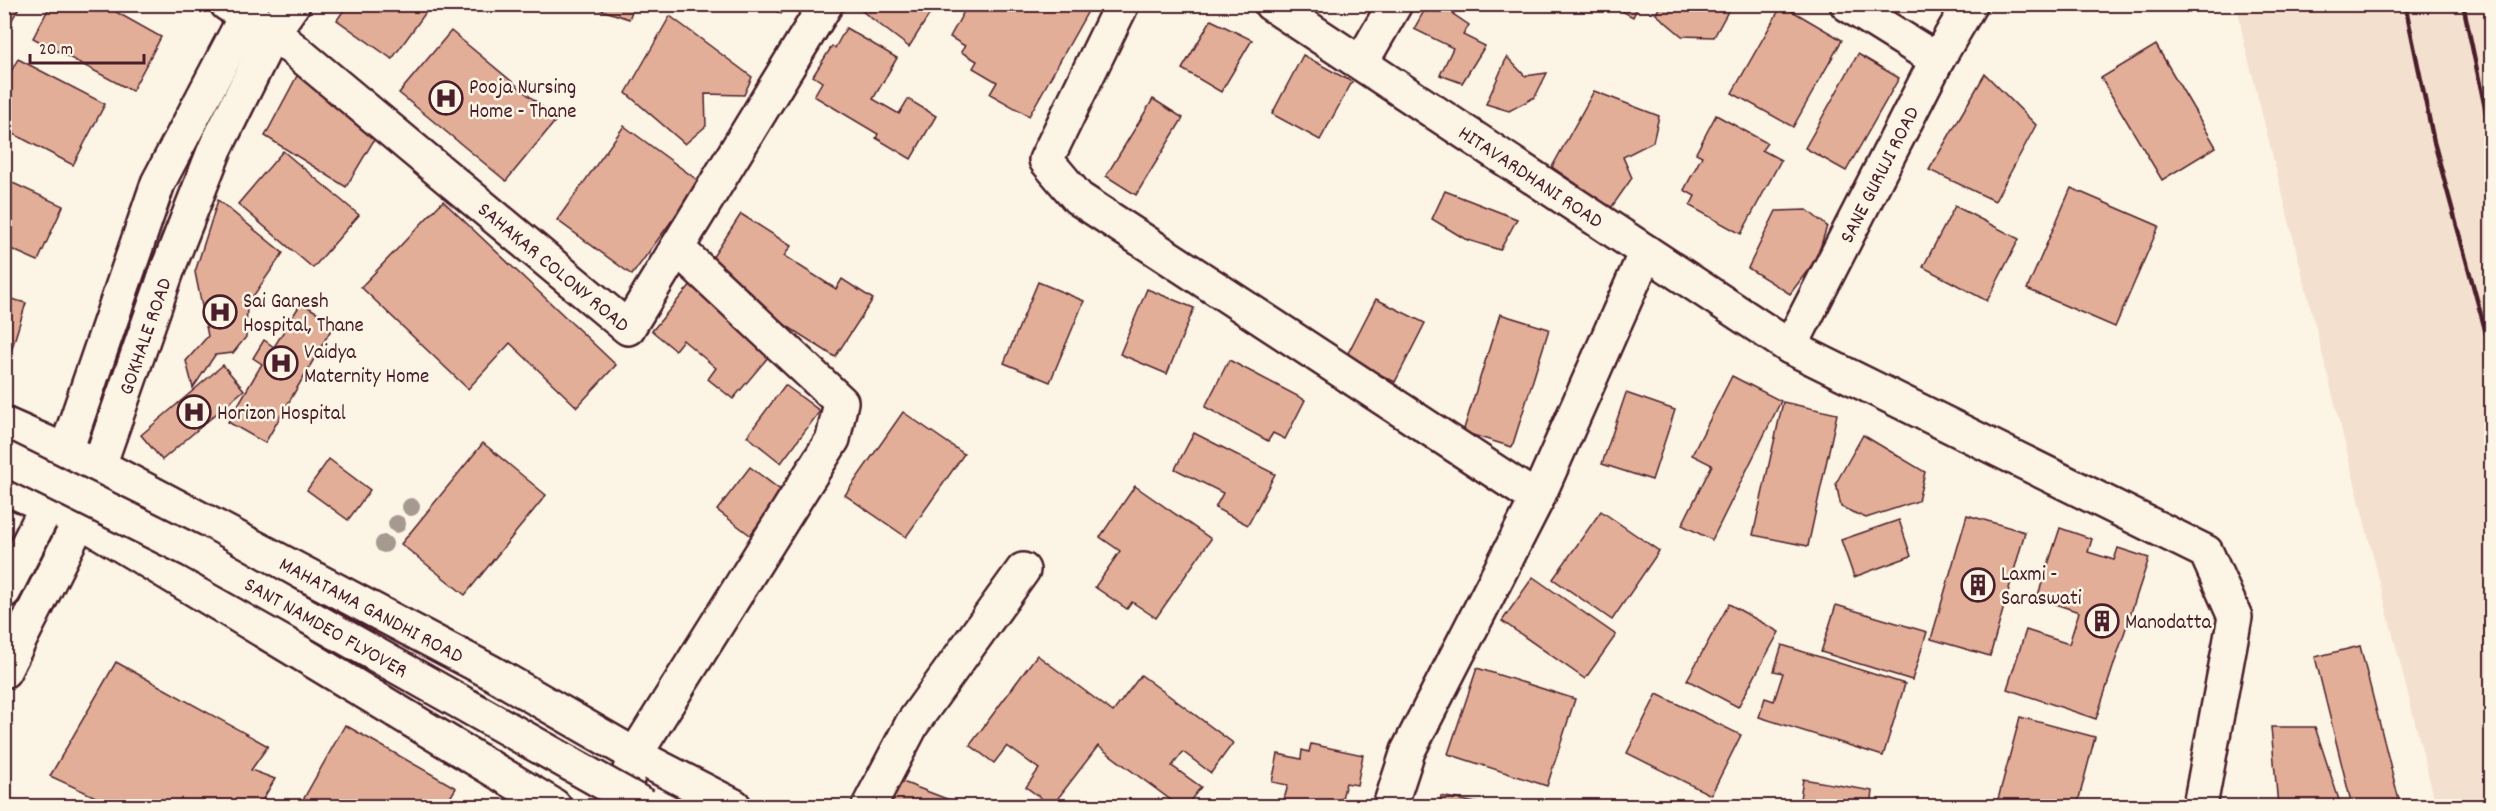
<svg xmlns="http://www.w3.org/2000/svg" width="2496" height="811" viewBox="0 0 2496 811" font-family="Dekko,sans-serif">
	<rect width="100%" height="100%" fill="#fcf5e5"/>
	<filter id="ink" filterUnits="userSpaceOnUse"><feTurbulence type="fractalNoise" baseFrequency=".0167" numOctaves="2"/><feDisplacementMap in="SourceGraphic" scale="12" xChannelSelector="R" yChannelSelector="G"/><feConvolveMatrix kernelMatrix="1 2 1 2 8 2 1 2 1" color-interpolation-filters="sRGB"/></filter>
	<g filter="url(#ink)">
		<polygon fill="#f4e0ce" points="2237,5 2491,5 2491,806 2436,806 2244,42"/>
		<g fill="#e3ae98" stroke="#4a1f2b" stroke-width="1.5">
			<polygon points="4,4 21,4 4,34"/>
			<polygon points="51,4 102,4 161,37 132,91 33,38"/>
			<polygon points="348,4 432,4 392,59 337,20"/>
			<polygon points="584,4 635,4 629,19"/>
			<polygon points="765,4 787,4 781,14"/>
			<polygon points="860,4 936,4 909,47 858,8"/>
			<polygon points="968,4 1092,4 1029,116 990,94 997,82 973,68 977,61 961,52 965,46 950,37"/>
			<polygon points="1428,4 1460,4 1453,14 1469,25 1463,35 1485,46 1462,83 1440,75 1453,48 1414,29"/>
			<polygon points="1609,4 1639,4 1633,17"/>
			<polygon points="1661,4 1732,4 1714,37 1682,36 1656,14"/>
			<polygon points="1782,5 1842,40 1793,127 1732,93"/>
			<polygon points="670,16 752,77 744,95 705,94 706,126 685,144 626,93"/>
			<polygon points="1211,20 1252,40 1221,92 1182,69"/>
			<polygon points="846,28 897,58 873,99 899,114 908,99 936,116 911,159 876,138 878,134 814,96 822,82 813,76 832,46 835,48"/>
			<polygon points="451,31 557,119 506,181 399,93"/>
			<polygon points="2156,45 2216,147 2162,180 2101,78"/>
			<polygon points="1858,54 1899,78 1846,171 1805,148"/>
			<polygon points="1303,55 1352,82 1320,140 1272,114"/>
			<polygon points="1507,57 1525,76 1547,73 1535,97 1509,111 1486,104"/>
			<polygon points="18,59 105,104 73,165 4,129 4,84"/>
			<polygon points="305,61 380,130 346,187 265,136"/>
			<polygon points="1985,74 2036,125 1995,201 1929,170"/>
			<polygon points="1594,91 1659,116 1653,142 1623,157 1632,178 1611,208 1552,167"/>
			<polygon points="1153,99 1183,118 1136,195 1106,176"/>
			<polygon points="1716,115 1767,143 1762,150 1781,160 1741,234 1690,206 1695,196 1684,190 1702,156 1696,153"/>
			<polygon points="624,126 700,182 632,275 557,220"/>
			<polygon points="283,151 359,215 313,268 238,204"/>
			<polygon points="4,179 63,206 38,261 4,246"/>
			<polygon points="2071,188 2159,226 2115,327 2027,289"/>
			<polygon points="1445,191 1517,219 1500,250 1465,239 1432,219"/>
			<polygon points="218,200 283,253 247,305 246,337 233,353 215,355 193,388 186,361 208,336 195,272"/>
			<polygon points="443,201 616,365 577,407 510,343 468,389 361,287"/>
			<polygon points="1955,206 2019,239 1987,301 1923,267"/>
			<polygon points="1807,210 1827,226 1817,258 1790,294 1748,268 1776,211"/>
			<polygon points="741,214 791,246 784,256 836,289 842,279 873,299 835,357 703,272"/>
			<polygon points="1038,282 1084,301 1050,382 1004,363"/>
			<polygon points="692,283 774,350 733,399 708,379 716,368 683,340 675,350 652,331"/>
			<polygon points="1147,289 1194,308 1167,374 1120,354"/>
			<polygon points="4,297 26,303 5,371 4,371"/>
			<polygon points="1376,299 1425,323 1395,382 1346,357"/>
			<polygon points="301,303 335,323 265,443 228,422 262,364 253,358 264,340 274,347"/>
			<polygon points="1500,314 1549,329 1512,447 1463,432"/>
			<polygon points="1229,360 1305,400 1285,439 1273,433 1268,441 1205,407"/>
			<polygon points="223,365 244,390 162,460 141,435"/>
			<polygon points="1732,376 1781,401 1712,540 1682,525 1712,465 1692,455"/>
			<polygon points="785,385 820,411 781,463 747,436"/>
			<polygon points="1626,393 1675,410 1652,480 1602,464"/>
			<polygon points="1783,402 1837,414 1808,546 1753,535"/>
			<polygon points="903,412 964,454 906,537 845,495"/>
			<polygon points="1194,433 1275,474 1248,525 1215,508 1223,493 1175,469"/>
			<polygon points="1863,435 1925,472 1918,501 1866,518 1841,507 1836,483"/>
			<polygon points="483,443 546,495 465,595 401,544"/>
			<polygon points="329,459 370,490 348,520 307,490"/>
			<polygon points="750,467 783,492 750,535 717,510"/>
			<polygon points="1135,486 1211,539 1156,618 1132,602 1127,609 1095,587 1120,551 1100,537"/>
			<polygon points="1601,511 1659,551 1612,620 1553,579"/>
			<polygon points="1967,515 2025,532 1990,656 1931,639"/>
			<polygon points="1899,520 1911,556 1854,577 1841,540"/>
			<polygon points="2060,528 2092,539 2088,552 2114,560 2118,548 2149,558 2096,719 2007,689 2026,630 2069,644 2079,612 2037,598"/>
			<polygon points="1533,577 1616,635 1585,679 1502,621"/>
			<polygon points="1729,604 1779,632 1738,707 1687,680"/>
			<polygon points="1836,605 1927,632 1912,680 1821,652"/>
			<polygon points="1782,645 1905,684 1883,756 1759,717 1765,698 1774,701 1783,673 1774,671"/>
			<polygon points="2360,646 2399,800 2372,806 2352,806 2315,657"/>
			<polygon points="1037,655 1113,712 1141,675 1233,743 1211,773 1183,752 1172,766 1201,787 1186,806 1179,806 1098,746 1052,806 1026,787 1039,769 1007,746 994,763 970,745"/>
			<polygon points="116,662 268,746 251,770 275,779 259,806 115,806 50,776"/>
			<polygon points="1477,668 1575,699 1547,786 1448,754"/>
			<polygon points="1657,694 1741,735 1711,795 1627,753"/>
			<polygon points="2020,717 2095,737 2077,806 2011,806 1997,803"/>
			<polygon points="345,725 456,788 445,806 315,806 303,800"/>
			<polygon points="2271,727 2315,727 2341,806 2278,806"/>
			<polygon points="1311,744 1363,755 1357,785 1346,783 1340,806 1297,806 1283,803 1288,785 1272,782 1278,754 1301,759 1302,750 1309,752"/>
			<polygon points="895,779 965,806 883,806"/>
			<polygon points="1803,779 1873,791 1871,806 1799,806"/>
			<polygon points="1441,796 1491,806 1439,806"/>
		</g>
		<g fill="none" stroke-linecap="round" stroke-linejoin="round">
			<g stroke="#4a1f2b" stroke-width="38">
				<g id="street">
					<path id="s1" d="M227,4L273,32L628,328L826,4"/>
					<polyline points="1122,4 1046,160 1078,198 1537,499"/>
					<path id="s2" d="M1271,4L1790,347L2206,552L2235,617L2200,806"/>
					<polyline points="1847,4 1937,60"/>
					<polyline points="1361,63 1395,4"/>
					<path id="s3" d="M1790,347L1937,60L1970,4"/>
					<polyline points="618,806 635,755 833,439 841,402 677,248"/>
					<polyline points="869,806 912,724 1023,570"/>
					<polyline points="1390,806 1408,751 1537,499 1646,252"/>
				</g>
			</g>
			<g stroke="#4a1f2b" stroke-width="38">
				<g id="secondary">
					<path id="s4" d="M4,424L100,466L489,671L635,755L734,806"/>
					<polyline points="4,487 80,520 554,806"/>
					<polyline points="4,591 47,506 158,183 252,4"/>
					<path id="s5" d="M4,671L80,520L167,271L215,149L273,32L293,4"/>
				</g>
			</g>
			<use href="#street" stroke="#fcf5e5" stroke-width="33"/>
			<use href="#secondary" stroke="#fcf5e5" stroke-width="33"/>
			<g stroke="#4a1f2b" stroke-width="4.5">
				<polyline points="2405,4 2434,142 2492,355"/>
				<polyline points="2463,4 2492,141"/>
			</g>
			<g stroke="#4a1f2b" stroke-width="38" stroke-linecap="butt">
				<g id="secondary-bridge">
					<path id="s6" d="M4,458L192,551L645,806"/>
				</g>
			</g>
			<use href="#secondary-bridge" stroke="#fcf5e5" stroke-width="33"/>
		</g>
		<g fill="#a69a90">
			<circle cx="411" cy="507" r="9"/>
			<circle cx="397" cy="524" r="9"/>
			<circle cx="384" cy="544" r="9"/>
		</g>
	</g>
	<defs>
		<g id="hospital-ring" transform="scale(1.725)"><circle r="9.5" fill="#fcf5e5" stroke="#4a1f2b" stroke-width="1.5"/><path d="M-5-5h3v3.5h4V-5h3V5h-3V1.5h-4V5h-3Z" fill="#4a1f2b"/></g>
		<g id="building-ring" transform="scale(1.725)"><circle r="9.5" fill="#fcf5e5" stroke="#4a1f2b" stroke-width="1.5"/><path d="M-4-6H4V6H1V3H-1V6H-4ZM-2.5-4.3h1.7v1.8h-1.7ZM.8-4.3h1.7v1.8H.8ZM-2.5-1h1.7V.8h-1.7ZM.8-1h1.7V.8H.8Z" fill="#4a1f2b"/></g>
	</defs>
	<g fill-rule="evenodd">
		<use href="#hospital-ring" x="446" y="98"/>
		<use href="#hospital-ring" x="220" y="312"/>
		<use href="#hospital-ring" x="281" y="363"/>
		<use href="#hospital-ring" x="194" y="412"/>
		<use href="#building-ring" x="1978" y="585"/>
		<use href="#building-ring" x="2102" y="621"/>
	</g>
	<g text-anchor="middle" stroke-width="5" stroke-linejoin="round" paint-order="stroke">
		<g font-size="21" fill="#4a1f2b" stroke="#fcf5e5" text-anchor="start">
			<text x="469" y="93">Pooja Nursing<tspan x="469" dy="24">Home - Thane</tspan></text>
			<text x="243" y="307">Sai Ganesh<tspan x="243" dy="24">Hospital, Thane</tspan></text>
			<text x="304" y="358">Vaidya<tspan x="304" dy="24">Maternity Home</tspan></text>
			<text x="217" y="419">Horizon Hospital</text>
			<text x="2001" y="580">Laxmi -<tspan x="2001" dy="24">Saraswati</tspan></text>
			<text x="2125" y="628">Manodatta</text>
		</g>
		<g font-size="21" fill="#4a1f2b" stroke="#fcf5e5">
			<text dy="7" stroke="none"><textPath href="#s3" startOffset="194">SANE GURUJI ROAD</textPath></text>
			<text dy="7" stroke="none"><textPath href="#s2" startOffset="312">HITAVARDHANI ROAD</textPath></text>
			<text dy="7" stroke="none"><textPath href="#s1" startOffset="420">SAHAKAR COLONY ROAD</textPath></text>
			<text dy="7" stroke="none"><textPath href="#s5" startOffset="364">GOKHALE ROAD</textPath></text>
			<text dy="7" stroke="none"><textPath href="#s4" startOffset="412">MAHATAMA GANDHI ROAD</textPath></text>
			<text dy="7" stroke="none"><textPath href="#s6" startOffset="364">SANT NAMDEO FLYOVER</textPath></text>
		</g>
	</g>
	<rect width="2496" height="811" fill="none" stroke="#fcf5e5" stroke-width="24"/>
	<rect x="12" y="12" width="2472" height="787" fill="none" stroke="#4a1f2b" stroke-width="2" filter="url(#ink)"/>
	<path d="M30 54v9h114v-9" fill="none" stroke="#4a1f2b" stroke-width="3"/>
	<text x="39" y="54" font-size="18" fill="#4a1f2b" stroke="#fcf5e5" stroke-width="4.5" paint-order="stroke">20 m</text>
</svg>
